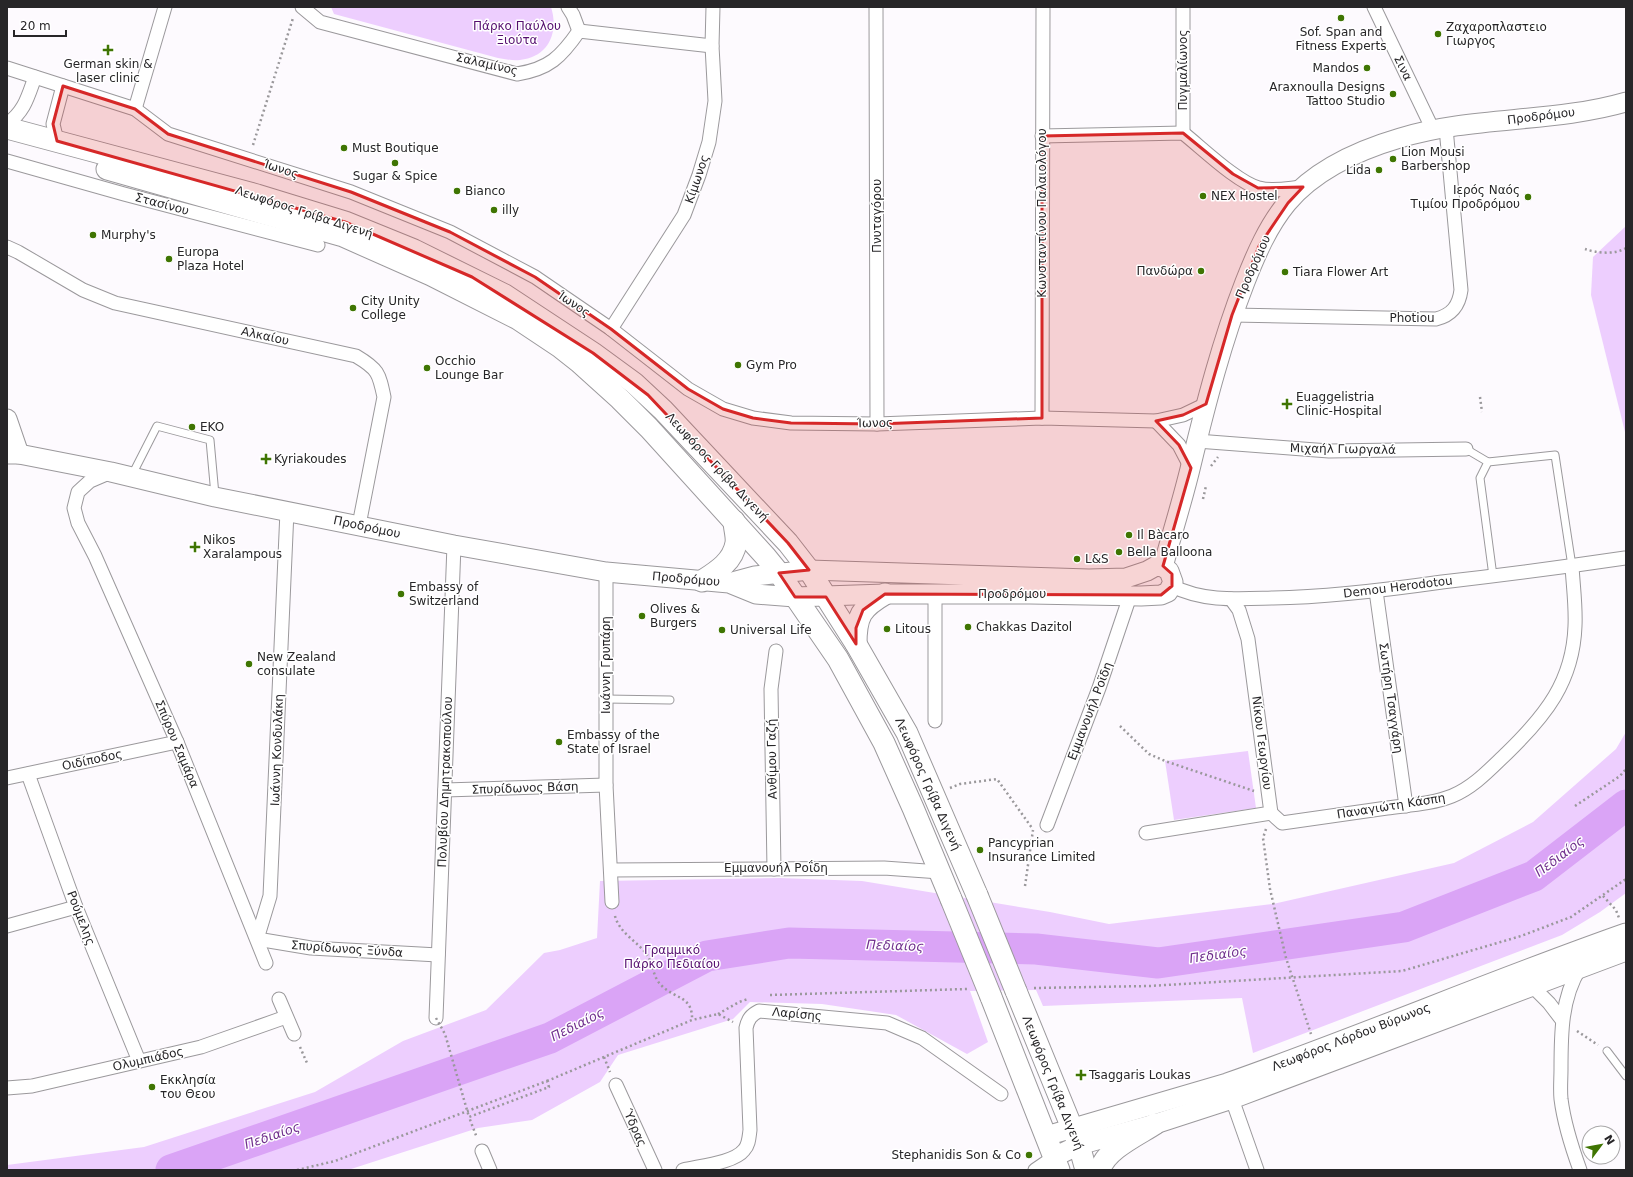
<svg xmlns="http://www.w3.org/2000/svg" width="1633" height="1177" viewBox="0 0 1633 1177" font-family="'DejaVu Sans',sans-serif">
	<rect width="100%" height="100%" fill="#fdfafe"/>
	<g fill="#edcefe">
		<path d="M331,7H551C559,32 549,57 520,60C513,61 505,59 498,58L334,14Z"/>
		<polygon points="1626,226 1626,436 1591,295 1593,257"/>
		<polygon points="1626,732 1626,893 1600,912 1562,935 1253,1053 1242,998 1043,1006 1036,990 970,991 988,1042 967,1054 896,1015 822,1004 750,1002 733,1019 618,1055 600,1082 532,1120 478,1128 348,1170 7,1170 7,1165 144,1147 315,1092 403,1041 486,1010 544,953 560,950 597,938 600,881 779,878 862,881 1050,912 1109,924 1273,904 1454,863 1533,822 1616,749"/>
		<polygon points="1248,751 1256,808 1174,820 1165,761"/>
	</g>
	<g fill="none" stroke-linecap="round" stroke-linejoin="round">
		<polyline stroke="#daa4f6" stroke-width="31" points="171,1170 550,1038 707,956 789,943 1036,949 1158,963 1404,927 1534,876 1626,805"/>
		<g stroke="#9b999c" stroke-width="9">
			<g id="lane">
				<polyline points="1466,449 1488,462 1555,455 1572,566"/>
				<polyline points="1488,462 1480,478 1493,576"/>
				<polyline points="131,477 157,426 210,440 215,495"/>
				<polyline points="606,699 670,700"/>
				<polyline points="1607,1051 1626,1076"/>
			</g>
		</g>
		<g stroke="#9b999c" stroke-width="15">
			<g id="street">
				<path d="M302,7L320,22L517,74C549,69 561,57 579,31L712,46"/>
				<polyline points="568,7 573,15 579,31"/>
				<polyline points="876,7 877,424"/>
				<polyline points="1183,7 1183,133"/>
				<polyline points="1374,7 1433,130"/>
				<polyline points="7,68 135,109 168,134 351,192 450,232 535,277 611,329 688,389 723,409 753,418 791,423 877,424 1042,418 1156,421 1183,415 1206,404"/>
				<polyline points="135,109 165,7"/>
				<path d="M7,124C25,111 28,96 35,77"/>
				<path d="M1042,136L1183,133C1202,148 1238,183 1259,188C1273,192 1289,188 1303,187"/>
				<polyline points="57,141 53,124 63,86"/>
				<polyline points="7,161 124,194 318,245"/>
				<path d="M7,247L18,252L83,290L115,303L356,356C378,369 379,373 384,397L359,525"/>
				<path d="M1232,315L1436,319C1452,315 1459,306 1461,290L1446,128"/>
				<polyline points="611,329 684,215 699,175 709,142 715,101 712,46 713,7"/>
				<polyline points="1042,418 1043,7"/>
				<polyline points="1156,421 1179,445 1191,468"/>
				<polyline points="1197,441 1329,451 1466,449"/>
				<polyline points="111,472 90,481 78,492 74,508 78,523 95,556 177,742 266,963"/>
				<polyline points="606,572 606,785 612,902"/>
				<path d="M1172,586C1204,602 1238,599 1273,598C1330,597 1386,590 1442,582C1503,575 1564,567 1625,558"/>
				<polyline points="1376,591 1406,806"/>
				<polyline points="1231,599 1239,610 1248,639 1271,813"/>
				<polyline points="935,721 935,594"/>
				<polyline points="28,774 76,907 139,1061"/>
				<polyline points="7,778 177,742"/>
				<polyline points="445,790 606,785"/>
				<path d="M1271,813L1282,823C1317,818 1352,813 1387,808C1409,805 1432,804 1452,796C1474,787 1490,769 1507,753C1545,716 1573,682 1575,626C1576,606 1573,585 1572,566"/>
				<polyline points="1047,825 1099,688 1130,596"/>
				<polyline points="1146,833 1271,813"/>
				<polyline points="774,869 771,689 776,651"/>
				<polyline points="611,870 884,868 940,872"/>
				<polyline points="7,926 76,907"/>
				<polyline points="257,939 270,896 287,511"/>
				<polyline points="257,939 311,948 438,955"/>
				<path d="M1580,968C1561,998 1561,1035 1561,1069C1561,1079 1560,1089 1561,1099C1564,1123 1572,1148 1580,1170"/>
				<polyline points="1533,987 1549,1003 1562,1020"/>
				<polyline points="279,999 294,1034"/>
				<polyline points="436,1018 454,545"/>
				<polyline points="616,1085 655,1170"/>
				<polyline points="7,1088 32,1086 201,1047 286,1017"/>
				<polyline points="1232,1099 1257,1170"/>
				<polyline points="482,1151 490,1170"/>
				<path d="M683,1170C699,1166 734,1163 744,1150C749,1145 749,1137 750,1130L746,1028C748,1019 751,1015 759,1011L887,1023L922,1038L1001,1094"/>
				<polyline points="1035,1170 1054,1157"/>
			</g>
		</g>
		<g stroke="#9b999c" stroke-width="21">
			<g id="secondary">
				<polyline points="7,419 19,454"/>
				<polyline points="7,454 19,454 111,472 215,497 454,545 606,572 729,583 755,576 809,570 1089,579 1126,578 1147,571 1156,566 1163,567 1169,571 1173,582 1168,592 1161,595 1141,596 1030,594 885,594 795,597 756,594 729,583"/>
				<path d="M1163,567C1172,533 1183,499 1191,465C1206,403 1222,341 1245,282C1256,254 1268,226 1287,203C1315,170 1359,150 1400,138C1472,116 1554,123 1626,102"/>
				<path d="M1046,1136L1227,1083C1361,1036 1492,980 1626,933"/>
				<polyline points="1054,1157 1079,1145 1155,1124 1232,1099 1626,951"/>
			</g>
		</g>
		<g stroke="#9b999c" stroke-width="23">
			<g id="primary">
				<polyline points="7,128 257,195 345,222 414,250 505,295 593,353 634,383 663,410 788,543 809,570 856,644 907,733 977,895"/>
				<polyline points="107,169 343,236 431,275 518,319 560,347 579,362 620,399 649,428 766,557 779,573 838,659 884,743 913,808 951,899"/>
				<path d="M702,581C716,572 733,562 736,543C737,536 734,528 734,521"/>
				<path d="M856,644C856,616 861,608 885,594"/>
				<polyline points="1016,991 1079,1145 1086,1170"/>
				<polyline points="991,997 1059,1170"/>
				<path d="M1100,1170C1105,1150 1138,1135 1155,1124"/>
			</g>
		</g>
		<g stroke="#9a989b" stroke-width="2.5" stroke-dasharray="2 3" stroke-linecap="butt">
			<polyline points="253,145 293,18"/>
			<path d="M1585,249C1596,253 1615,255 1626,248"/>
			<polyline points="1480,397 1482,412"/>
			<polyline points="1211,466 1218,457"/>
			<polyline points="1203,499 1206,486"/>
			<polyline points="1120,726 1149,754 1165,761 1254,791"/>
			<polyline points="950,788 960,784 997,779 1032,828"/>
			<polyline points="1575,806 1620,776 1626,769"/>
			<polyline points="1266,829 1263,838 1270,889 1286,958 1311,1034"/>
			<polyline points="1025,886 1033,830"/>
			<polyline points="1603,896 1616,910 1619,918"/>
			<path d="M615,916C620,935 640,942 649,958C653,967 654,979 662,986C675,999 693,996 692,1020"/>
			<polyline points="1034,988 1149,986 1402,971 1521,936 1571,917 1626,879"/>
			<polyline points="770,995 967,989"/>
			<polyline points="718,1014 739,1002 748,999"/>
			<polyline points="1577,1031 1598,1045"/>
			<polyline points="300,1047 307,1063"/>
			<polyline points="604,1057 610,1072"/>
			<polyline points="547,1081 692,1020 718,1014 733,1022"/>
			<polyline points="297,1170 335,1161 547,1081 549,1087 469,1117 477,1138"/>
		</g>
		<use href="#lane" stroke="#fff" stroke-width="7"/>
		<use href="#street" stroke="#fff" stroke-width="13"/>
		<use href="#secondary" stroke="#fff" stroke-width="19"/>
		<use href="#primary" stroke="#fff" stroke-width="21"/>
		<g stroke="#9b999c" stroke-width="23" stroke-linecap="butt">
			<g id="primary-bridge">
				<polyline points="977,895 1016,991"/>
				<polyline points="951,899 991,997"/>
			</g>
		</g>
		<polyline stroke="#9a989b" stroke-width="2.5" stroke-dasharray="2 3" stroke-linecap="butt" points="436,1018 445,1034 469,1117"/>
		<use href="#primary-bridge" stroke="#fff" stroke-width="21"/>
	</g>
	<path fill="#d62828" fill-opacity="0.2" stroke="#d62828" stroke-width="3" stroke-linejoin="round" d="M63,86L135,109L168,134L351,192L450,232L535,277L611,329L688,389L723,409L753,418L791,423L877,424L1042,418V136L1183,133L1233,174L1258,188L1303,187L1288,203L1259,246L1232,315L1206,404L1183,415L1156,421L1179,445L1191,468L1163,566L1172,574V586L1161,595L885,594L863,610L856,628V644L826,597H795L779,573L809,570L788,543L648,395L593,353L472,277L345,222L57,141L53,124Z"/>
	<g fill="#3f7502" stroke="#fff" stroke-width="1.5">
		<circle cx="1341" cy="18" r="4"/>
		<circle cx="1438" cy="34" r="4"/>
		<path d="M106 44h4v4h4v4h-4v4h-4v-4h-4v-4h4z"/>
		<circle cx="1367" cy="68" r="4"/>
		<circle cx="1393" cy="94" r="4"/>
		<circle cx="344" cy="148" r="4"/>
		<circle cx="1393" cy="159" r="4"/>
		<circle cx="395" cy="163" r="4"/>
		<circle cx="1379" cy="170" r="4"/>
		<circle cx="457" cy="191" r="4"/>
		<circle cx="1203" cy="196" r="4"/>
		<circle cx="1528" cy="197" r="4"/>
		<circle cx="494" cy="210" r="4"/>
		<circle cx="93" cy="235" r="4"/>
		<circle cx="169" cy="259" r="4"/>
		<circle cx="1201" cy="271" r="4"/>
		<circle cx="1285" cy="272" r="4"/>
		<circle cx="353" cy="308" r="4"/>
		<circle cx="738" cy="365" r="4"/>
		<circle cx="427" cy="368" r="4"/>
		<path d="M1285 398h4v4h4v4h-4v4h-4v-4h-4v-4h4z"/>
		<circle cx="192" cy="427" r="4"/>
		<path d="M264 453h4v4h4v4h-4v4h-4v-4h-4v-4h4z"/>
		<circle cx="1129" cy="535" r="4"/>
		<path d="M193 541h4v4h4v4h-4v4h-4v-4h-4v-4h4z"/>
		<circle cx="1119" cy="552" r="4"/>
		<circle cx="1077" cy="559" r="4"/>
		<circle cx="401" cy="594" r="4"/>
		<circle cx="642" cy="616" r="4"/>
		<circle cx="968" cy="627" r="4"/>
		<circle cx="887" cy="629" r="4"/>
		<circle cx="722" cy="630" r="4"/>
		<circle cx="249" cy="664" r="4"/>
		<circle cx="559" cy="742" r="4"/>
		<circle cx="980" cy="850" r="4"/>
		<path d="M1079 1069h4v4h4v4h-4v4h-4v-4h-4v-4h4z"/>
		<circle cx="152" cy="1087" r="4"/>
		<circle cx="1029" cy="1155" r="4"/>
	</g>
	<g text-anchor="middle" stroke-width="3" stroke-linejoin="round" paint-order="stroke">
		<g font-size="12" fill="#550e6f" stroke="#fff">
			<text x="517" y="30">Πάρκο Παύλου<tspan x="517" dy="14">Ξιούτα</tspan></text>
			<text x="672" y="954">Γραμμικό<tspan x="672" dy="14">Πάρκο Πεδιαίου</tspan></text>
		</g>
		<g font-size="12" fill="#272628" stroke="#fff" text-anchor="start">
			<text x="1446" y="31">Ζαχαροπλαστειο<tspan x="1446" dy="14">Γιωργος</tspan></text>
			<text x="1341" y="36" text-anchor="middle">Sof. Span and<tspan x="1341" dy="14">Fitness Experts</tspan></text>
			<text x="108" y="68" text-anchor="middle">German skin &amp;<tspan x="108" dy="14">laser clinic</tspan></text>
			<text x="1359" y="72" text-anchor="end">Mandos</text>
			<text x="1385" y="91" text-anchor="end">Araxnoulla Designs<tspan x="1385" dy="14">Tattoo Studio</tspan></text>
			<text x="352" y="152">Must Boutique</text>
			<text x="1401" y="156">Lion Mousi<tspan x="1401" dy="14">Barbershop</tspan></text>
			<text x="1371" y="174" text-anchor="end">Lida</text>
			<text x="395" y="180" text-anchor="middle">Sugar &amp; Spice</text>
			<text x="1520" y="194" text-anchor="end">Ιερός Ναός<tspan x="1520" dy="14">Τιμίου Προδρόμου</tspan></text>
			<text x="465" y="195">Bianco</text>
			<text x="1211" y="200">NEX Hostel</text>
			<text x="502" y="214">illy</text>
			<text x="101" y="239">Murphy's</text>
			<text x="177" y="256">Europa<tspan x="177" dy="14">Plaza Hotel</tspan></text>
			<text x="1193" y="275" text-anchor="end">Πανδώρα</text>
			<text x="1293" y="276">Tiara Flower Art</text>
			<text x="361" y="305">City Unity<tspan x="361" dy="14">College</tspan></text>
			<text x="435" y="365">Occhio<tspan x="435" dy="14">Lounge Bar</tspan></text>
			<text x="746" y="369">Gym Pro</text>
			<text x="1296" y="401">Euaggelistria<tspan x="1296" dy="14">Clinic-Hospital</tspan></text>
			<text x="200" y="431">EKO</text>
			<text x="274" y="463">Kyriakoudes</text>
			<text x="1137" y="539">Il Bàcaro</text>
			<text x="203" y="544">Nikos<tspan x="203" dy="14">Xaralampous</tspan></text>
			<text x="1127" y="556">Bella Balloona</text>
			<text x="1085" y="563">L&amp;S</text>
			<text x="409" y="591">Embassy of<tspan x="409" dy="14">Switzerland</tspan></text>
			<text x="650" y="613">Olives &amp;<tspan x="650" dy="14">Burgers</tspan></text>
			<text x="976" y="631">Chakkas Dazitol</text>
			<text x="895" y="633">Litous</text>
			<text x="730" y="634">Universal Life</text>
			<text x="257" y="661">New Zealand<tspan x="257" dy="14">consulate</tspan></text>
			<text x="567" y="739">Embassy of the<tspan x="567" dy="14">State of Israel</tspan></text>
			<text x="988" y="847">Pancyprian<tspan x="988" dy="14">Insurance Limited</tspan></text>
			<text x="1089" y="1079">Tsaggaris Loukas</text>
			<text x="160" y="1084">Εκκλησία<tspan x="160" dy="14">του Θεου</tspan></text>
			<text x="1021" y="1159" text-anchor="end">Stephanidis Son &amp; Co</text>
		</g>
		<g font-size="12" fill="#272628" stroke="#fff">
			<text transform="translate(487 64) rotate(13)" y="4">Σαλαμίνος</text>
			<text transform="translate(1403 68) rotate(64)" y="4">Σινα</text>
			<text transform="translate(1183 70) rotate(-90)" y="4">Πυγμαλίωνος</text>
			<text transform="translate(1541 116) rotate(-7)" y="4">Προδρόμου</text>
			<text transform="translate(281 169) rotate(18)" y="4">Ίωνος</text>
			<text transform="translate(697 179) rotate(-71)" y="4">Κίμωνος</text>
			<text transform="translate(162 204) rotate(15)" y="4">Στασίνου</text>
			<text transform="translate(304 212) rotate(18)" y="4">Λεωφόρος Γρίβα Διγενή</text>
			<text transform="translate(1042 213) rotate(-90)" y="4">Κωνσταντίνου Παλαιολόγου</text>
			<text transform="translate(877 216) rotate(-90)" y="4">Πνυταγόρου</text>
			<text transform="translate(1253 267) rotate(-66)" y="4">Προδρόμου</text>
			<text transform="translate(574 304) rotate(34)" y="4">Ίωνος</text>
			<text x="1412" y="322">Photiou</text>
			<text transform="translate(265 336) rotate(12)" y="4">Αλκαίου</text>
			<text transform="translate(875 423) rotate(-1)" y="4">Ίωνος</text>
			<text transform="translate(1343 449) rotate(1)" y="4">Μιχαήλ Γιωργαλά</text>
			<text transform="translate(717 467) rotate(47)" y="4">Λεωφόρος Γρίβα Διγενή</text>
			<text transform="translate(367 527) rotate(12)" y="4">Προδρόμου</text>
			<text transform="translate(686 579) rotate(5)" y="4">Προδρόμου</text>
			<text transform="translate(1398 587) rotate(-7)" y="4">Demou Herodotou</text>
			<text x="1012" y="598">Προδρόμου</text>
			<text transform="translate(606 665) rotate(-90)" y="4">Ιωάννη Γρυπάρη</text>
			<text transform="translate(1391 698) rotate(82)" y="4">Σωτήρη Τσαγγάρη</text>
			<text transform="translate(1090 711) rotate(-69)" y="4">Εμμανουήλ Ροϊδη</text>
			<text transform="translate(1262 743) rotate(83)" y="4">Νίκου Γεωργίου</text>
			<text transform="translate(177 744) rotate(67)" y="4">Σπύρου Σαμάρα</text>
			<text transform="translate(277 750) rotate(-88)" y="4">Ιωάννη Κονδυλάκη</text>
			<text transform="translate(772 759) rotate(-91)" y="4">Ανθίμου Γαζή</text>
			<text transform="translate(92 760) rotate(-12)" y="4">Οιδίποδος</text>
			<text transform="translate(445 782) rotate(-88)" y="4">Πολυβίου Δημητρακοπούλου</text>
			<text transform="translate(928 784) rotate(66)" y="4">Λεωφόρος Γρίβα Διγενή</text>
			<text transform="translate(525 788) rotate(-2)" y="4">Σπυρίδωνος Βάση</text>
			<text transform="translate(1391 806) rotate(-9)" y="4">Παναγιώτη Κάσπη</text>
			<text x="776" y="872">Εμμανουήλ Ροΐδη</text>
			<text transform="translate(81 918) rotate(69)" y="4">Ρούμελης</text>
			<text transform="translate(347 949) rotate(4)" y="4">Σπυρίδωνος Ξύνδα</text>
			<text transform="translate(797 1014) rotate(5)" y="4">Λαρίσης</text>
			<text transform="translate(1351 1037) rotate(-21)" y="4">Λεωφόρος Λόρδου Βύρωνος</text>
			<text transform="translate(148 1059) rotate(-13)" y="4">Ολυμπιάδος</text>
			<text transform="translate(1053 1083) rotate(68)" y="4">Λεωφόρος Γρίβα Διγενή</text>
			<text transform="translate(635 1128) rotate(66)" y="4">Ύδρας</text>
		</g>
		<g font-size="13" font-style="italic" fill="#702f8d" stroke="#fff">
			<text transform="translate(1559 856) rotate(-37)" y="5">Πεδιαίος</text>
			<text transform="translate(895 945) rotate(2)" y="5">Πεδιαίος</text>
			<text transform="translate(1218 954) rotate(-8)" y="5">Πεδιαίος</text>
			<text transform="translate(577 1024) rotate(-27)" y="5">Πεδιαίος</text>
			<text transform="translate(272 1135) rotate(-19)" y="5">Πεδιαίος</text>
		</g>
	</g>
	<rect width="1633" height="1177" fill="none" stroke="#272628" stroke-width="16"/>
	<g transform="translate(1601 1145) rotate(58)"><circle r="19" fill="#ffffff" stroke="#a9a8a9"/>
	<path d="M0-3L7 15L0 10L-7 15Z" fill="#3f7502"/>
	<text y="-6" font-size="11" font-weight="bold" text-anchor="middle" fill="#272628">N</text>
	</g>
	<path d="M14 30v6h52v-6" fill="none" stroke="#272628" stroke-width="2"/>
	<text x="20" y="30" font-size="12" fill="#272628" stroke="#ffffff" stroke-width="3" paint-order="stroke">20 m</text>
</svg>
